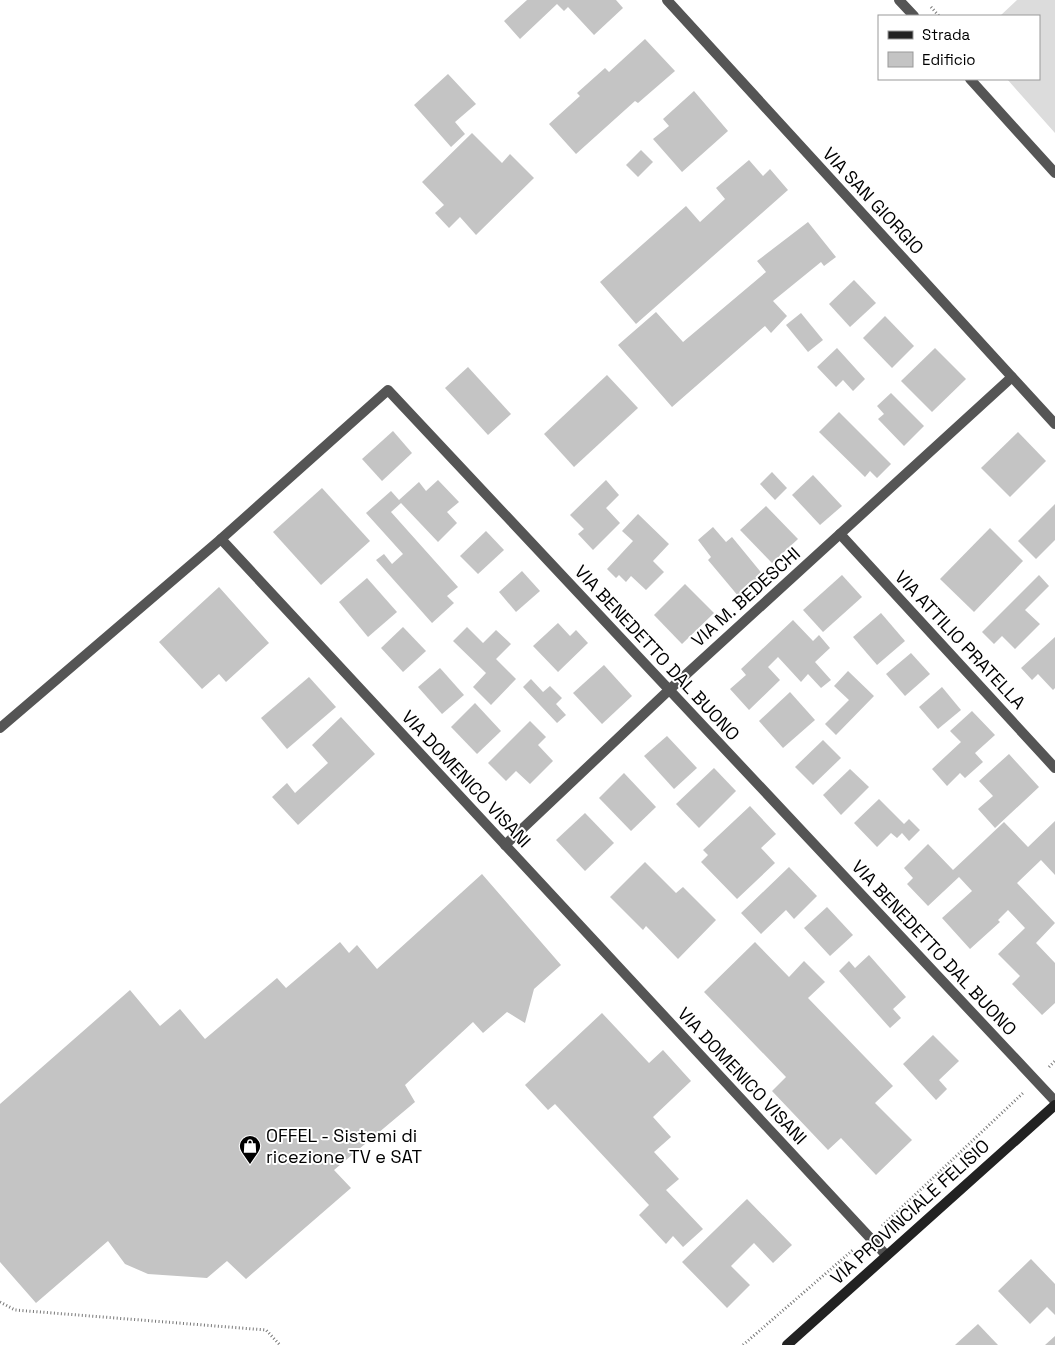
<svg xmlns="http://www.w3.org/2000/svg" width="1055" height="1345" viewBox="0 0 1055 1345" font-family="'Space Grotesk',sans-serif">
	<rect width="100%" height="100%" fill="#fff"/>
	<polygon fill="#dcdcdc" points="1017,0 1055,0 1055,133 1007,79 1039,79 1039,16 1000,16"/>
	<g fill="#c4c4c4">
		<polygon points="527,0 616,0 623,8 594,35 568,7 564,11 557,4 520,39 504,21"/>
		<polygon points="645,39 675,71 638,103 635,101 576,154 549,124 580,96 577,93 605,68 609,72"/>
		<polygon points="448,74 476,104 455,122 465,134 451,147 414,105"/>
		<polygon points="694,91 728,131 682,172 653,139 669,126 663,119"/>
		<polygon points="472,133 502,163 510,154 534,178 476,235 460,217 449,228 435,213 444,205 422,182"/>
		<polygon points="641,150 653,162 638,177 626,165"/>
		<polygon points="749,160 763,176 770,169 788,190 636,324 600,282 686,206 700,222 725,199 716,188"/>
		<polygon points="808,222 836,257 824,266 821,262 773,301 787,316 771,333 765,326 672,407 618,345 656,312 683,342 766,272 757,261"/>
		<polygon points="854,280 876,303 850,327 829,304"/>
		<polygon points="801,313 823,340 808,352 786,325"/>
		<polygon points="885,316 914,346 892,368 863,338"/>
		<polygon points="837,348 865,379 853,391 843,380 836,387 817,367"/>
		<polygon points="935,348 966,379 932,412 901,381"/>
		<polygon points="468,367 511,414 488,435 445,388"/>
		<polygon points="607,375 638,408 574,467 544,434"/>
		<polygon points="891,393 924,426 904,446 878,419 884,414 877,406"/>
		<polygon points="839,412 891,464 877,478 870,471 865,477 819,432"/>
		<polygon points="393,431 412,453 382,481 362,459"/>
		<polygon points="1018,432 1046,461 1010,497 981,468"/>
		<polygon points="772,472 787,488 775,500 760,484"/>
		<polygon points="813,475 842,506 820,525 792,495"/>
		<polygon points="438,480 459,502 447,512 457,523 438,542 401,503 391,512 458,587 447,596 454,603 432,623 376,560 384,554 392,564 403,554 366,513 391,491 399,500 419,482 426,491"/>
		<polygon points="606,480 619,495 606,508 620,523 593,550 578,534 584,529 570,515"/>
		<polygon points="322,488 370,541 321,585 273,532"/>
		<polygon points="1055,504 1055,540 1036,559 1018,541"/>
		<polygon points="766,506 798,539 772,563 740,530"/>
		<polygon points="638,514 669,544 653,561 664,572 646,590 631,576 626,582 619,575 616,578 607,569 633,541 622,531"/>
		<polygon points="713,527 726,542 732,537 764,576 739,597 708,560 711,557 698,540"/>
		<polygon points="990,528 1023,561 974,612 940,579"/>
		<polygon points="486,531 504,550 478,574 460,556"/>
		<polygon points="522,571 540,591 516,612 499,592"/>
		<polygon points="842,575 862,597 823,632 803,610"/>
		<polygon points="1039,575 1049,586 1025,610 1040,624 1015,649 1002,636 994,644 982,632"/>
		<polygon points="367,578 397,612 368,637 339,602"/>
		<polygon points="685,584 714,613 682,644 654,615"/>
		<polygon points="219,587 269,643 226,682 219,674 202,689 159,642"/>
		<polygon points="881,613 905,641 877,665 853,637"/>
		<polygon points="793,620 813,641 819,635 830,648 815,662 831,680 821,688 808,674 801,682 778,657 768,667 780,680 749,710 730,689 746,675 741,669"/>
		<polygon points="558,623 570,636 576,630 588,643 558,672 533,646"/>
		<polygon points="403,627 426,651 403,672 381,648"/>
		<polygon points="467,627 483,643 496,630 511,644 496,659 516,679 491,705 473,687 486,673 453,641"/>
		<polygon points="1055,637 1055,688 1053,690 1038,674 1032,680 1021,668"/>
		<polygon points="911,653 930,674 905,696 886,674"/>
		<polygon points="604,665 632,696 602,724 573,693"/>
		<polygon points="440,668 464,695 442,714 418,687"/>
		<polygon points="848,671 874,696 836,735 825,724 849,700 834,686"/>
		<polygon points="309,677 336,707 287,749 261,718"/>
		<polygon points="531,679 543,692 550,686 562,698 556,704 566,715 557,723 523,687"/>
		<polygon points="942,687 961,710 938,729 919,707"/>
		<polygon points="790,692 815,720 783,748 759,721"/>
		<polygon points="475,703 501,731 477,754 451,727"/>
		<polygon points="972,711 995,735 975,753 983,762 965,778 960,773 947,786 932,769 961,742 950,731"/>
		<polygon points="341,717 375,754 298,825 272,797 287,783 295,793 328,763 312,745"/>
		<polygon points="530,721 546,737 538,745 553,761 530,784 516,771 506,781 488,763"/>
		<polygon points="667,736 697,768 674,789 644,756"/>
		<polygon points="823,740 841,758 813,785 795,767"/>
		<polygon points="1009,754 1039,787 995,828 978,809 993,796 979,781"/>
		<polygon points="714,768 736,791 699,828 676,804"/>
		<polygon points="850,769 869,787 841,815 823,795"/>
		<polygon points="624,773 656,807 631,831 599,798"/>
		<polygon points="879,799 904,824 909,819 920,830 909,841 902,833 897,838 891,833 877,847 854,823"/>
		<polygon points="750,806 776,834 761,848 775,863 737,899 701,862 708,855 703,850"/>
		<polygon points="585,813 614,843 585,871 556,840"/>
		<polygon points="1055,821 1055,875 1041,860 1017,883 1055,923 1036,943 1055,963 1055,1003 1042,1015 1012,984 1020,976 998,954 1025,928 1008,910 998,920 1000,922 970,949 942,918 972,891 959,877 928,906 907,884 913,878 904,868 928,844 953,870 1004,822 1028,847"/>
		<polygon points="645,862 676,893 683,887 716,920 678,959 646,926 643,930 610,897"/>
		<polygon points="789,867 817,896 794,919 786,910 761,934 741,913"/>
		<polygon points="482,874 561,965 534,989 525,1023 507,1012 483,1033 473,1022 405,1085 415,1102 334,1170 351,1188 246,1279 227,1261 207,1278 148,1274 125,1264 108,1241 36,1303 0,1262 0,1104 130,990 160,1026 180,1009 205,1039 277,978 286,988 340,942 349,953 357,945 377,969"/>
		<polygon points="827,907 853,935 830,956 804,928"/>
		<polygon points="755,942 789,977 804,961 825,982 808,998 893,1086 875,1103 912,1140 876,1175 841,1138 828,1150 772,1091 786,1077 704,992"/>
		<polygon points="869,955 906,997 893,1009 901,1018 890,1028 839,971 849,961 855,968"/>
		<polygon points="602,1013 649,1063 663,1050 691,1081 653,1117 671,1137 654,1152 679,1179 666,1190 703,1229 683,1247 673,1236 666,1244 639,1215 649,1205 555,1104 548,1110 525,1085"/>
		<polygon points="933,1035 959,1061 939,1080 947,1089 936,1100 903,1064"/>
		<polygon points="747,1199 792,1245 773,1263 754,1243 731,1266 750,1285 727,1308 682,1262"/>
		<polygon points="1031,1259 1055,1284 1055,1315 1047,1307 1030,1324 998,1291"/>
		<polygon points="978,1324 998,1345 955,1345"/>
		<polygon points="1055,1336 1055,1345 1045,1345"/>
	</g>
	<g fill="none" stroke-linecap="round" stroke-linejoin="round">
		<g stroke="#777" stroke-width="3" stroke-dasharray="1 2.5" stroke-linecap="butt">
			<polyline points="931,7 939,16"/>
			<polyline points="1049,1067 1055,1061"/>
			<polyline points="882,1226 1023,1093"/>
			<polyline points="0,1302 15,1310 266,1330 280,1345"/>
			<polyline points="743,1345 854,1249"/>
		</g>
		<g stroke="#555" stroke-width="10">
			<polyline points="667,0 1055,424"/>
			<polyline points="899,0 914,16"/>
			<polyline points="970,79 1055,173"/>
			<polyline points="840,534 1055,768"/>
			<polyline points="221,539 388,390 1055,1101"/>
			<polyline points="0,728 221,539 886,1255"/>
			<polyline points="505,845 669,690 1012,377"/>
		</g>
		<polyline stroke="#222" stroke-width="10" points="787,1345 1055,1105"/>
	</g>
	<defs>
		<g id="shop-pin" transform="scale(1.125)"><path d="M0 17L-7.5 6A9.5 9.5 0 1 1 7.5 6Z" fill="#000" stroke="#fff"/><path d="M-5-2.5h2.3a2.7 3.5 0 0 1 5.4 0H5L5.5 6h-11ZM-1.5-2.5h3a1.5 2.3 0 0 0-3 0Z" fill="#fff"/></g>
	</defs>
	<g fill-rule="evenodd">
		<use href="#shop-pin" x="250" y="1146"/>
	</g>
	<g text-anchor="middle" stroke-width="4" stroke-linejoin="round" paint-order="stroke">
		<g font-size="18" fill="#000" stroke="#fff">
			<text transform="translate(873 201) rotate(47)" y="6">VIA SAN GIORGIO</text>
			<text transform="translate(746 597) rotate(-42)" y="6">VIA M. BEDESCHI</text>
			<text transform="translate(960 640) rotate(47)" y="6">VIA ATTILIO PRATELLA</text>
			<text transform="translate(657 653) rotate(47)" y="6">VIA BENEDETTO DAL BUONO</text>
			<text transform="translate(466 779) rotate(47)" y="6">VIA DOMENICO VISANI</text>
			<text transform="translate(934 948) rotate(47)" y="6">VIA BENEDETTO DAL BUONO</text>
			<text transform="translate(742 1076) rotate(47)" y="6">VIA DOMENICO VISANI</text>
			<text transform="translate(910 1212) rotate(-42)" y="6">VIA PROVINCIALE FELISIO</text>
		</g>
		<g font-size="18" fill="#000" stroke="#fff" text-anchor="start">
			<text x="266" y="1142">OFFEL - Sistemi di<tspan x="266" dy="21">ricezione TV e SAT</tspan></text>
		</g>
	</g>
	<rect x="878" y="15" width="162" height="65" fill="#ffffff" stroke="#999999"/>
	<rect x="888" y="31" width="25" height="8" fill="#222222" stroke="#999999"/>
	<text x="922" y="40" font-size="15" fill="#000000">Strada</text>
	<rect x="888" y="52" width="25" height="15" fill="#c4c4c4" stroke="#999999"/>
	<text x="922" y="65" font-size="15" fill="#000000">Edificio</text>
</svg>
